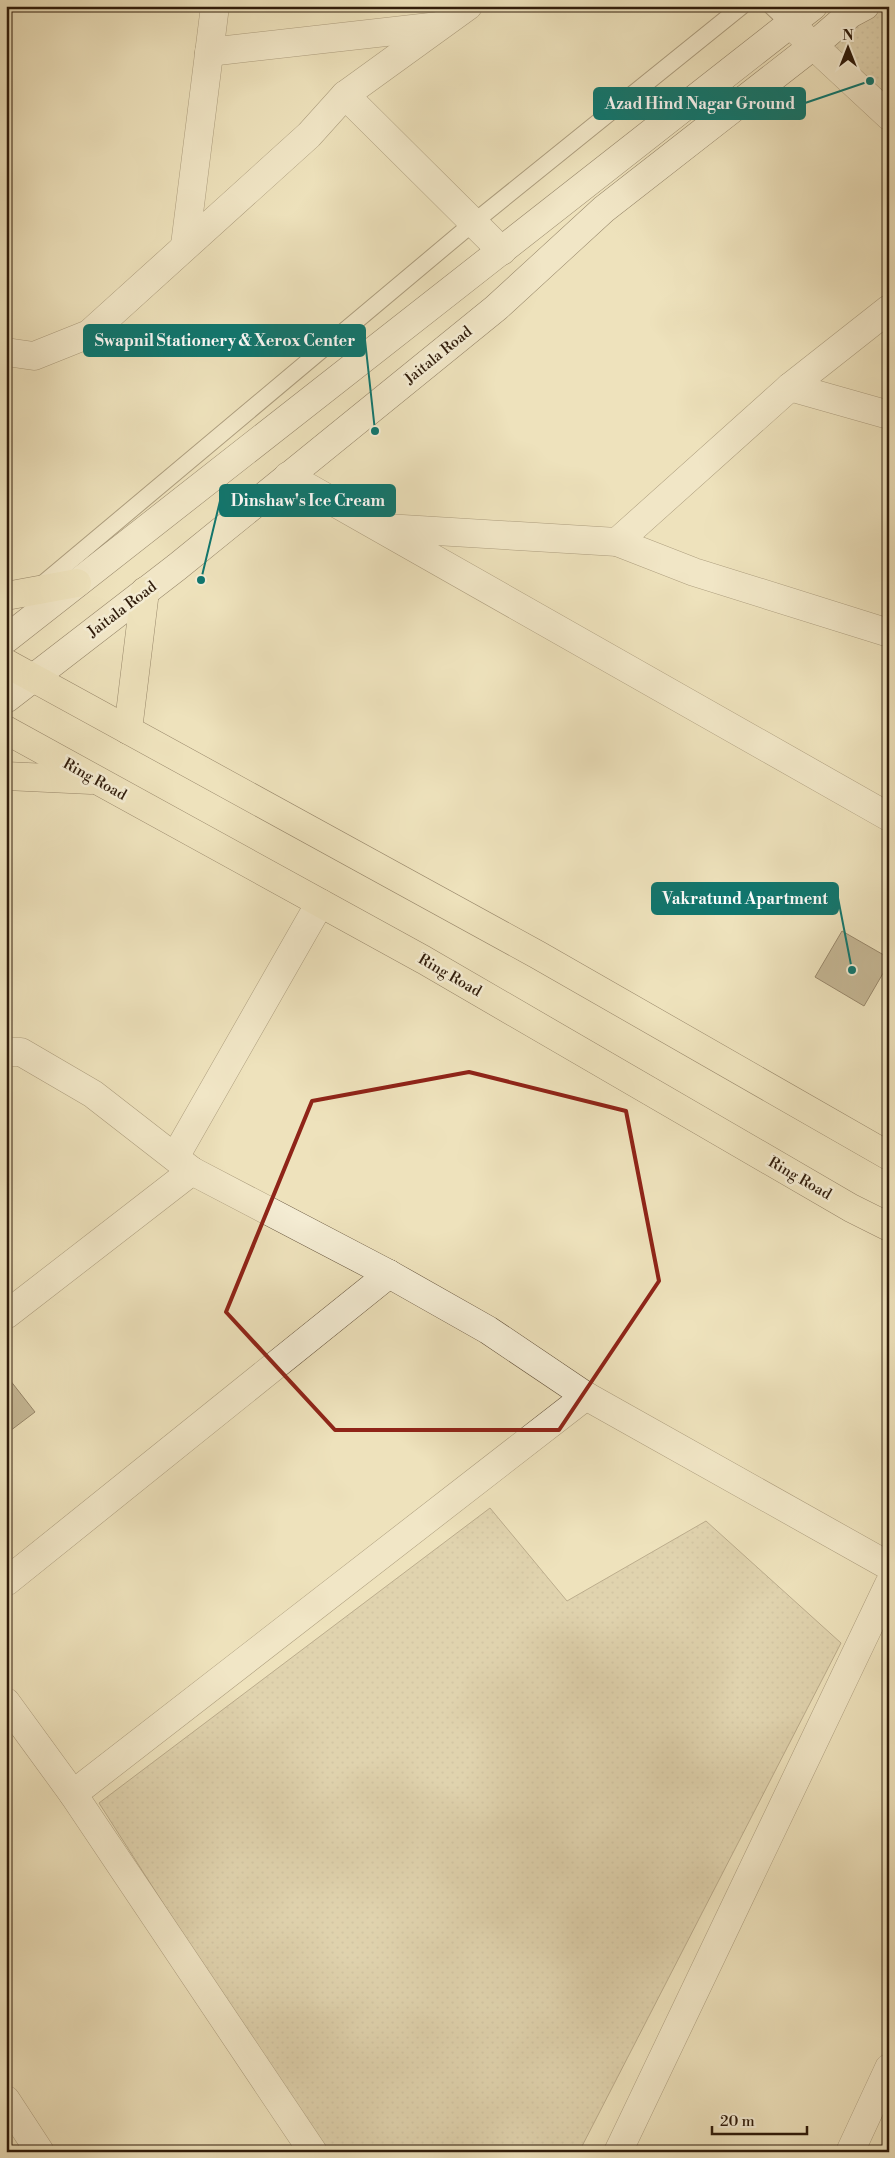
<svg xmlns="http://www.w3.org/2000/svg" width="895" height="2158" viewBox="0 0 895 2158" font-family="'Libre Bodoni',serif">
	<defs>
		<pattern id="park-dots" width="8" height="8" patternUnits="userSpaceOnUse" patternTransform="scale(1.25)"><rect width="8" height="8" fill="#cec09e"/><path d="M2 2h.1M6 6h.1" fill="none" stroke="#b1a487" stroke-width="1.8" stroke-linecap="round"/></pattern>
	</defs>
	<rect width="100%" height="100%" fill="#eee2bc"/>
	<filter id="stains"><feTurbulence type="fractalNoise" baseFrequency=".004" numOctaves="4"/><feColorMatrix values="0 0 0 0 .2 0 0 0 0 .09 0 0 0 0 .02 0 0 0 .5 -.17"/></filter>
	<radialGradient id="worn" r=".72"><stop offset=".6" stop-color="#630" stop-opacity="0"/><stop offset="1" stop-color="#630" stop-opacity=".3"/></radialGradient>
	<g fill="url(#park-dots)" stroke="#7f6e54">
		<polygon points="865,6 889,6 889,116 813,46"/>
		<polygon points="490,1508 567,1601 706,1521 841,1643 579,2152 322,2152 99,1803"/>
	</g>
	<g fill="#938367" stroke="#301c0b">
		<polygon points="842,931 889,958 889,963 864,1006 815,977"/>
		<polygon points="6,1375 35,1412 6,1434"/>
	</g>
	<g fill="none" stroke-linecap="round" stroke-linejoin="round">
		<g stroke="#604e37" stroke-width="18">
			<g id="service">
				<polyline points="771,6 790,24"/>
				<polyline points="39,587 473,223 742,6"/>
			</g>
		</g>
		<g stroke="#604e37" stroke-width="29">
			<g id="minor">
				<polyline points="790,24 889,116"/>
				<polyline points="209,52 439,26"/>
				<polyline points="345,95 502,251"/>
				<polyline points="185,245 215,6"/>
				<polyline points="6,352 34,356 89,334 309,135 345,95 468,6"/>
				<polyline points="790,387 889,415"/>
				<polyline points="288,476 889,817"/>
				<polyline points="386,528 617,542 694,572 889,633"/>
				<polyline points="617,542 790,387 889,309"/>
				<polyline points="6,1052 21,1052 93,1094 192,1171 389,1274 488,1330 586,1396 889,1566"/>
				<polyline points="175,1157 320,903"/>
				<polyline points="6,1315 192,1171"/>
				<polyline points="6,1582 389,1274"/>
				<polyline points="6,1702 73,1794 313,2152"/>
				<polyline points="73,1794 586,1396"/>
				<polyline points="6,2100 40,2152"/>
				<polyline points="618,2152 889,1584"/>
				<polyline points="850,2152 889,2068"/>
			</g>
		</g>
		<g stroke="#301c0b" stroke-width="29">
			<g id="secondary">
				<polyline points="6,639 813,6"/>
				<polyline points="6,699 177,567 496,308 604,209 813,46 850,14 865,6"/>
			</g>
		</g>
		<g stroke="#301c0b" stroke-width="29">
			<g id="primary">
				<polyline points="6,596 77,583"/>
				<polyline points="6,663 538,955 889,1156"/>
				<polyline points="6,730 424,960 851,1208 889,1227"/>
				<polyline points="128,730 145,591"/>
				<polyline points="6,776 91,780"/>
			</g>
		</g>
		<use href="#service" stroke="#f4ecd3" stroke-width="16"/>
		<use href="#minor" stroke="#f4ecd3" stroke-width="28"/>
		<use href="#secondary" stroke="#f4ecd3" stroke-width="28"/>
		<use href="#primary" stroke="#eee2bc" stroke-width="28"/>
	</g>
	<path d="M0 0H895V2158H0ZM469,1072L626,1111L659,1281L559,1430H335L226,1312L312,1101Z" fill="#eee2bc" fill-opacity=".55" fill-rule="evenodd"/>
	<path fill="none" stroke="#8f2418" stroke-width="4" stroke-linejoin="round" d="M469,1072L626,1111L659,1281L559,1430H335L226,1312L312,1101Z"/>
	<g text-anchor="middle" stroke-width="5" stroke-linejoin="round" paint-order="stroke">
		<g font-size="15" fill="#301c0b" stroke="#f4ecd3">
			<text transform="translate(438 355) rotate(-39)" y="5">Jaitala Road</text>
			<text transform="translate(122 609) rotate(-37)" y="5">Jaitala Road</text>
			<text transform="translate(95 779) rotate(29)" y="5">Ring Road</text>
			<text transform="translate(450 975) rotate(30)" y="5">Ring Road</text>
			<text transform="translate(800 1178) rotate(30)" y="5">Ring Road</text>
		</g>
	</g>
	<path fill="none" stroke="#0f766e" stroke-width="2" d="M870 81L805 103M375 431L365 340M201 580L220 501M852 970L838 898"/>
	<g fill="#0f766e" stroke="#f4ecd3" stroke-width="2">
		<circle cx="870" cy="81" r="5"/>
		<circle cx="375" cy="431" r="5"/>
		<circle cx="201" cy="580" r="5"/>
		<circle cx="852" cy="970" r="5"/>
	</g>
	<g fill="#0f766e" stroke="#0f766e" stroke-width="2">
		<rect x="594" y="88" width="211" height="31" rx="5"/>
		<rect x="84" y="325" width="281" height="31" rx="5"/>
		<rect x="220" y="485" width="175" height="31" rx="5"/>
		<rect x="652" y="883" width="186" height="31" rx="5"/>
	</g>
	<g font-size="16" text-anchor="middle" font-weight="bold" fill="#fff">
		<text x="700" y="109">Azad Hind Nagar Ground</text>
		<text x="225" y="346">Swapnil Stationery &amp; Xerox Center</text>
		<text x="308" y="506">Dinshaw's Ice Cream</text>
		<text x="745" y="904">Vakratund Apartment</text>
	</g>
	<rect width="895" height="2158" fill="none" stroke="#eee2bc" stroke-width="25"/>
	<rect x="8" y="8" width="880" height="2143" fill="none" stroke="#301c0b" stroke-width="2.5"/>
	<rect x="12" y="12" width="870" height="2133" fill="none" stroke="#301c0b"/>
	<g transform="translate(848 48)" stroke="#f4ecd3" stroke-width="4" paint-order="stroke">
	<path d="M0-4L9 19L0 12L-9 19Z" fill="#301c0b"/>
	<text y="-8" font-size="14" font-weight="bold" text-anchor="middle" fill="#301c0b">N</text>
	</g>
	<path d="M712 2126v8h95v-8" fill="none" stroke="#301c0b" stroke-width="2.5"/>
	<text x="720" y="2126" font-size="15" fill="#301c0b" stroke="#f4ecd3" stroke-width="4" paint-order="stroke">20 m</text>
	<rect width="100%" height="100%" filter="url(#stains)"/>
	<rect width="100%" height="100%" fill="url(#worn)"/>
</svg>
